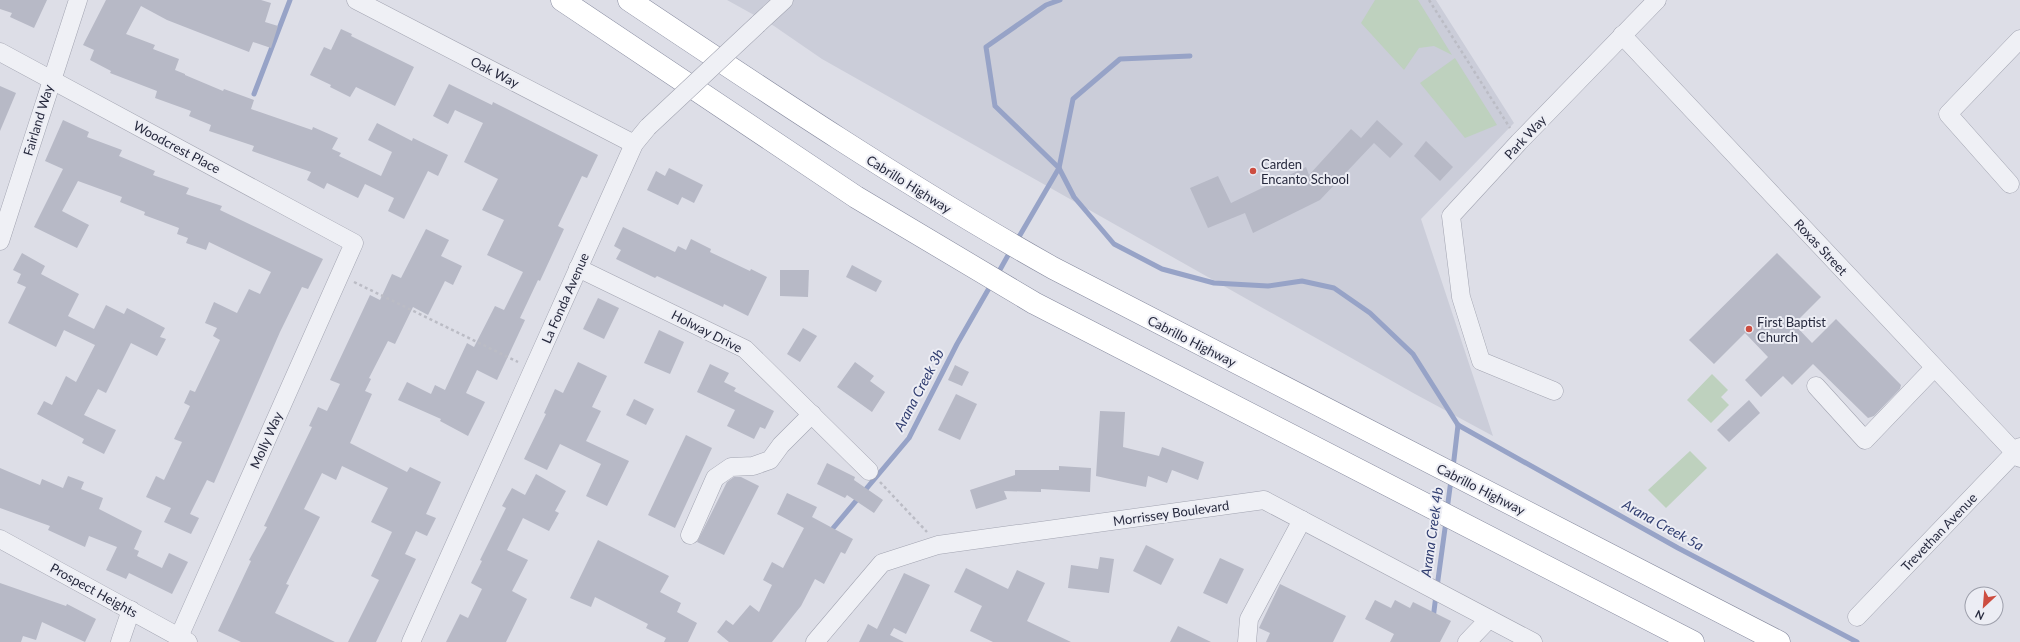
<svg xmlns="http://www.w3.org/2000/svg" width="2020" height="642" viewBox="0 0 2020 642" font-family="Lato,sans-serif">
	<rect width="100%" height="100%" fill="#dddee7"/>
	<polygon fill="#cbcdd9" points="727,0 1436,0 1514,123 1421,219 1493,436 1415,394 822,59 774,26"/>
	<g fill="#bed1be">
		<polygon points="1375,0 1418,0 1452,55 1434,46 1419,48 1404,70 1361,23"/>
		<polygon points="1455,58 1497,125 1465,138 1420,83"/>
		<polygon points="1712,374 1728,390 1721,397 1729,405 1711,423 1687,400"/>
		<polygon points="1690,451 1707,468 1666,508 1648,490"/>
	</g>
	<g fill="none" stroke-linecap="round" stroke-linejoin="round">
		<g stroke="#97a3c7" stroke-width="5">
			<polyline points="1060,0 1046,5 986,47 995,106 1059,168 1074,197 1114,244 1162,269 1214,283 1268,286 1302,281 1334,288 1370,313 1413,354 1458,425"/>
			<polyline points="254,94 290,0"/>
			<polyline points="1016,242 1059,168 1073,99 1120,59 1190,56"/>
			<polyline points="997,275 1011,250"/>
			<polyline points="1458,425 1678,548 1857,642"/>
			<polyline points="1453,468 1458,425"/>
			<polyline points="1447,510 1451,480"/>
			<polyline points="829,533 909,438 957,344 992,283"/>
			<polyline points="1437,587 1446,521"/>
			<polyline points="1433,619 1436,595"/>
		</g>
	</g>
	<g fill="#b7b9c6">
		<polygon points="0,0 47,0 34,28 10,17 12,13 0,9"/>
		<polygon points="106,0 261,0 271,3 265,22 278,26 271,48 253,42 249,52 167,20 141,6 126,34 155,45 153,49 179,59 175,70 185,74 185,75 223,91 224,89 254,100 251,109 312,130 313,127 338,138 332,149 341,153 339,156 381,176 392,152 368,140 377,123 412,141 413,138 448,155 438,176 428,171 404,219 388,211 394,198 365,184 358,198 327,183 324,189 307,180 311,172 252,151 254,146 209,131 211,125 189,116 191,111 155,98 157,91 110,73 111,71 90,60 94,50 83,45"/>
		<polygon points="341,29 352,34 351,36 414,67 395,106 356,87 350,97 330,87 331,85 310,75 324,47 331,50"/>
		<polygon points="449,84 492,105 493,102 598,155 587,178 582,176 558,226 564,229 540,281 538,280 520,318 525,320 497,380 477,370 466,393 485,402 468,436 440,421 441,419 398,400 407,382 431,394 435,385 445,390 467,343 474,347 495,306 504,310 523,272 487,255 504,220 482,210 498,179 464,162 483,123 455,110 448,124 433,116"/>
		<polygon points="0,86 16,93 0,131"/>
		<polygon points="63,120 89,132 87,137 122,150 119,156 155,171 153,175 189,188 186,194 222,206 220,210 323,259 308,289 302,287 280,332 214,483 207,480 190,514 199,518 191,534 164,522 171,508 146,497 156,476 164,480 182,442 174,439 190,406 184,403 190,390 195,392 220,340 213,336 217,328 205,323 214,302 237,313 249,289 260,294 271,272 209,242 206,250 186,243 188,238 177,234 179,228 144,215 145,212 120,202 122,197 78,181 62,211 89,225 77,248 34,227 63,169 45,161"/>
		<polygon points="1377,120 1403,144 1390,158 1374,143 1320,200 1253,233 1245,213 1208,228 1190,188 1218,176 1231,203 1306,167 1309,175 1351,129 1361,138"/>
		<polygon points="1426,141 1453,167 1440,181 1414,156"/>
		<polygon points="669,168 703,185 694,203 682,197 678,205 647,190 656,171 665,176"/>
		<polygon points="623,227 675,252 678,246 686,250 691,239 711,249 710,252 750,271 751,269 767,277 748,316 724,304 723,307 657,276 655,278 616,259 621,250 614,246"/>
		<polygon points="426,229 449,240 441,256 462,266 453,285 445,281 428,315 413,307 395,344 388,341 369,378 371,379 365,391 372,394 350,443 407,472 410,467 441,482 426,514 436,518 427,536 416,531 405,554 416,559 376,642 348,642 379,580 371,576 392,532 371,522 388,488 342,466 336,480 322,473 304,509 320,517 286,584 289,585 275,613 335,642 241,642 218,631 251,561 249,560 267,527 264,526 312,427 309,426 318,407 327,411 340,384 330,380 370,295 380,300 392,274 401,278"/>
		<polygon points="22,253 45,266 41,274 79,294 68,316 94,329 106,305 124,314 127,308 165,328 160,337 166,339 157,356 131,343 106,393 98,389 84,415 116,430 104,454 82,443 84,439 37,414 44,401 52,405 66,376 76,382 95,345 64,330 56,347 8,323 26,287 17,283 21,274 13,270"/>
		<polygon points="1777,253 1821,297 1794,324 1812,343 1836,319 1901,385 1900,389 1874,416 1868,418 1813,364 1792,385 1783,376 1761,397 1745,380 1768,357 1745,333 1714,364 1689,340"/>
		<polygon points="852,265 882,281 876,292 846,277"/>
		<polygon points="780,270 809,270 808,297 780,296"/>
		<polygon points="598,298 619,308 604,339 583,329"/>
		<polygon points="803,328 817,336 800,362 787,354"/>
		<polygon points="659,330 684,342 670,374 644,363"/>
		<polygon points="578,362 607,376 592,407 601,411 586,441 629,461 607,506 586,496 601,464 560,444 547,470 524,459 546,414 544,413 555,389 563,393"/>
		<polygon points="855,362 874,376 870,381 885,392 872,412 837,387"/>
		<polygon points="710,364 729,373 724,382 736,388 734,391 774,411 765,429 760,427 754,439 727,426 735,410 697,392"/>
		<polygon points="955,365 969,372 962,386 948,380"/>
		<polygon points="956,394 977,404 960,440 938,430"/>
		<polygon points="634,399 654,409 646,425 626,415"/>
		<polygon points="1749,400 1760,413 1729,442 1717,430"/>
		<polygon points="1100,411 1125,412 1123,447 1159,456 1162,447 1204,462 1198,480 1172,470 1167,483 1148,476 1146,487 1096,476"/>
		<polygon points="686,435 712,448 675,528 648,515"/>
		<polygon points="827,463 855,477 854,480 883,500 874,513 847,495 845,498 817,484"/>
		<polygon points="1059,466 1091,468 1090,492 1041,489 1041,492 1004,491 1007,499 976,509 970,490 1015,475 1015,470 1059,470"/>
		<polygon points="0,468 40,485 42,479 63,488 68,476 84,482 81,489 103,498 99,509 142,531 134,549 139,551 137,556 162,568 169,553 188,562 172,594 129,573 126,579 106,570 117,547 89,536 85,547 48,530 50,526 0,508"/>
		<polygon points="536,474 566,491 555,511 559,513 549,531 523,518 507,550 528,560 512,591 527,599 506,642 446,642 460,614 468,618 482,589 471,583 482,561 480,560 506,508 502,506 512,488 525,495"/>
		<polygon points="734,477 741,477 759,486 724,555 697,542 727,482"/>
		<polygon points="787,493 817,507 812,517 853,539 845,554 841,552 824,584 815,579 801,606 772,642 729,642 717,632 726,620 733,625 750,605 759,612 772,585 763,580 772,562 783,568 804,528 777,514"/>
		<polygon points="598,540 669,576 660,592 681,603 677,612 697,623 688,642 664,642 666,638 646,628 648,624 595,597 591,607 570,598"/>
		<polygon points="1146,545 1174,559 1161,585 1133,571"/>
		<polygon points="1100,557 1114,559 1109,593 1068,588 1071,565 1098,569"/>
		<polygon points="1220,558 1244,569 1227,604 1203,593"/>
		<polygon points="966,568 1008,589 1017,570 1045,583 1027,621 1071,642 993,642 970,631 982,606 954,592"/>
		<polygon points="904,573 930,585 906,634 894,628 890,635 904,642 859,642 868,624 877,629"/>
		<polygon points="0,583 66,606 67,604 96,619 85,642 42,622 36,640 23,636 21,642 0,642"/>
		<polygon points="1280,584 1346,616 1333,642 1266,642 1270,633 1259,628"/>
		<polygon points="1375,600 1391,608 1395,600 1410,608 1413,602 1451,621 1440,642 1390,642 1394,634 1365,619"/>
		<polygon points="1178,626 1211,642 1170,642"/>
	</g>
	<g fill="none" stroke-linecap="round" stroke-linejoin="round">
		<g stroke="#a2a4b1" stroke-width="19">
			<g id="minor">
				<polyline points="356,0 634,144"/>
				<polyline points="758,24 784,0"/>
				<polyline points="1622,35 2020,458"/>
				<polyline points="0,52 354,243 179,637"/>
				<polyline points="2010,184 1948,114 2020,39"/>
				<polyline points="0,241 78,0"/>
				<polyline points="578,268 745,349 869,471"/>
				<polyline points="1816,386 1865,440 1934,368"/>
				<polyline points="1554,391 1481,361 1461,297 1451,216 1519,142 1657,0"/>
				<polyline points="690,535 715,478 731,467 753,466 770,460 781,445 812,414"/>
				<polyline points="0,539 188,642"/>
				<polyline points="1857,617 2020,447"/>
				<polyline points="120,642 131,610"/>
				<polyline points="411,642 634,144 648,127"/>
				<polyline points="815,642 882,563 938,545 1264,500 1533,642"/>
				<polyline points="1247,642 1249,619 1302,520"/>
				<polyline points="1467,642 1489,619"/>
			</g>
		</g>
		<g stroke="#84889d" stroke-width="23">
			<g id="highway">
				<polyline points="562,0 856,197 1034,303 1693,642"/>
				<path d="M629,0C768,93 907,186 1053,268L1779,642"/>
			</g>
		</g>
		<g stroke="#bbbcc5" stroke-width="2.5" stroke-dasharray="3 3" stroke-linecap="butt">
			<polyline points="1429,0 1510,128"/>
			<polyline points="354,282 518,362"/>
			<polyline points="880,482 927,532"/>
		</g>
		<use href="#minor" stroke="#eff0f5" stroke-width="18"/>
		<use href="#highway" stroke="#fff" stroke-width="22"/>
		<g stroke="#a2a4b1" stroke-width="19" stroke-linecap="butt">
			<polyline id="minor-bridge" points="648,127 758,24"/>
		</g>
		<use href="#minor-bridge" stroke="#eff0f5" stroke-width="18"/>
	</g>
	<g fill="#cd4d40" stroke="#ecedf4" stroke-width="1.5">
		<circle cx="1253" cy="171" r="4"/>
		<circle cx="1749" cy="329" r="4"/>
	</g>
	<g text-anchor="middle" stroke-width="4" stroke-linejoin="round" paint-order="stroke">
		<g font-size="13" fill="#26293d" stroke="#ecedf4">
			<text transform="translate(495 72) rotate(27)" y="5">Oak Way</text>
			<text transform="translate(38 120) rotate(-73)" y="5">Fairland Way</text>
			<text transform="translate(1525 137) rotate(-47)" y="5">Park Way</text>
			<text transform="translate(177 147) rotate(28)" y="5">Woodcrest Place</text>
			<text transform="translate(909 184) rotate(32)" y="5">Cabrillo Highway</text>
			<text transform="translate(1821 247) rotate(47)" y="5">Roxas Street</text>
			<text transform="translate(565 298) rotate(-66)" y="5">La Fonda Avenue</text>
			<text transform="translate(707 331) rotate(27)" y="5">Holway Drive</text>
			<text transform="translate(1192 341) rotate(27)" y="5">Cabrillo Highway</text>
			<text transform="translate(266 440) rotate(-66)" y="5">Molly Way</text>
			<text transform="translate(1481 489) rotate(27)" y="5">Cabrillo Highway</text>
			<text transform="translate(1171 513) rotate(-8)" y="5">Morrissey Boulevard</text>
			<text transform="translate(1939 532) rotate(-46)" y="5">Trevethan Avenue</text>
			<text transform="translate(94 590) rotate(29)" y="5">Prospect Heights</text>
		</g>
		<g font-size="13" fill="#26293d" stroke="#ecedf4" text-anchor="start">
			<text x="1261" y="169">Carden<tspan x="1261" dy="15">Encanto School</tspan></text>
			<text x="1757" y="327">First Baptist<tspan x="1757" dy="15">Church</tspan></text>
		</g>
		<g font-size="14" font-style="italic" fill="#313e71" stroke="#ecedf4">
			<text transform="translate(919 390) rotate(-62)" y="5">Arana Creek 3b</text>
			<text transform="translate(1663 525) rotate(29)" y="5">Arana Creek 5a</text>
			<text transform="translate(1432 532) rotate(-82)" y="5">Arana Creek 4b</text>
		</g>
	</g>
	<g transform="translate(1984 606) rotate(206)"><circle r="19" fill="#ecedf4" stroke="#9d9fab"/>
	<path d="M0-3L7 15L0 10L-7 15Z" fill="#cd4d40"/>
	<text y="-6" font-size="11" font-weight="bold" text-anchor="middle" fill="#26293d">N</text>
	</g>
</svg>
